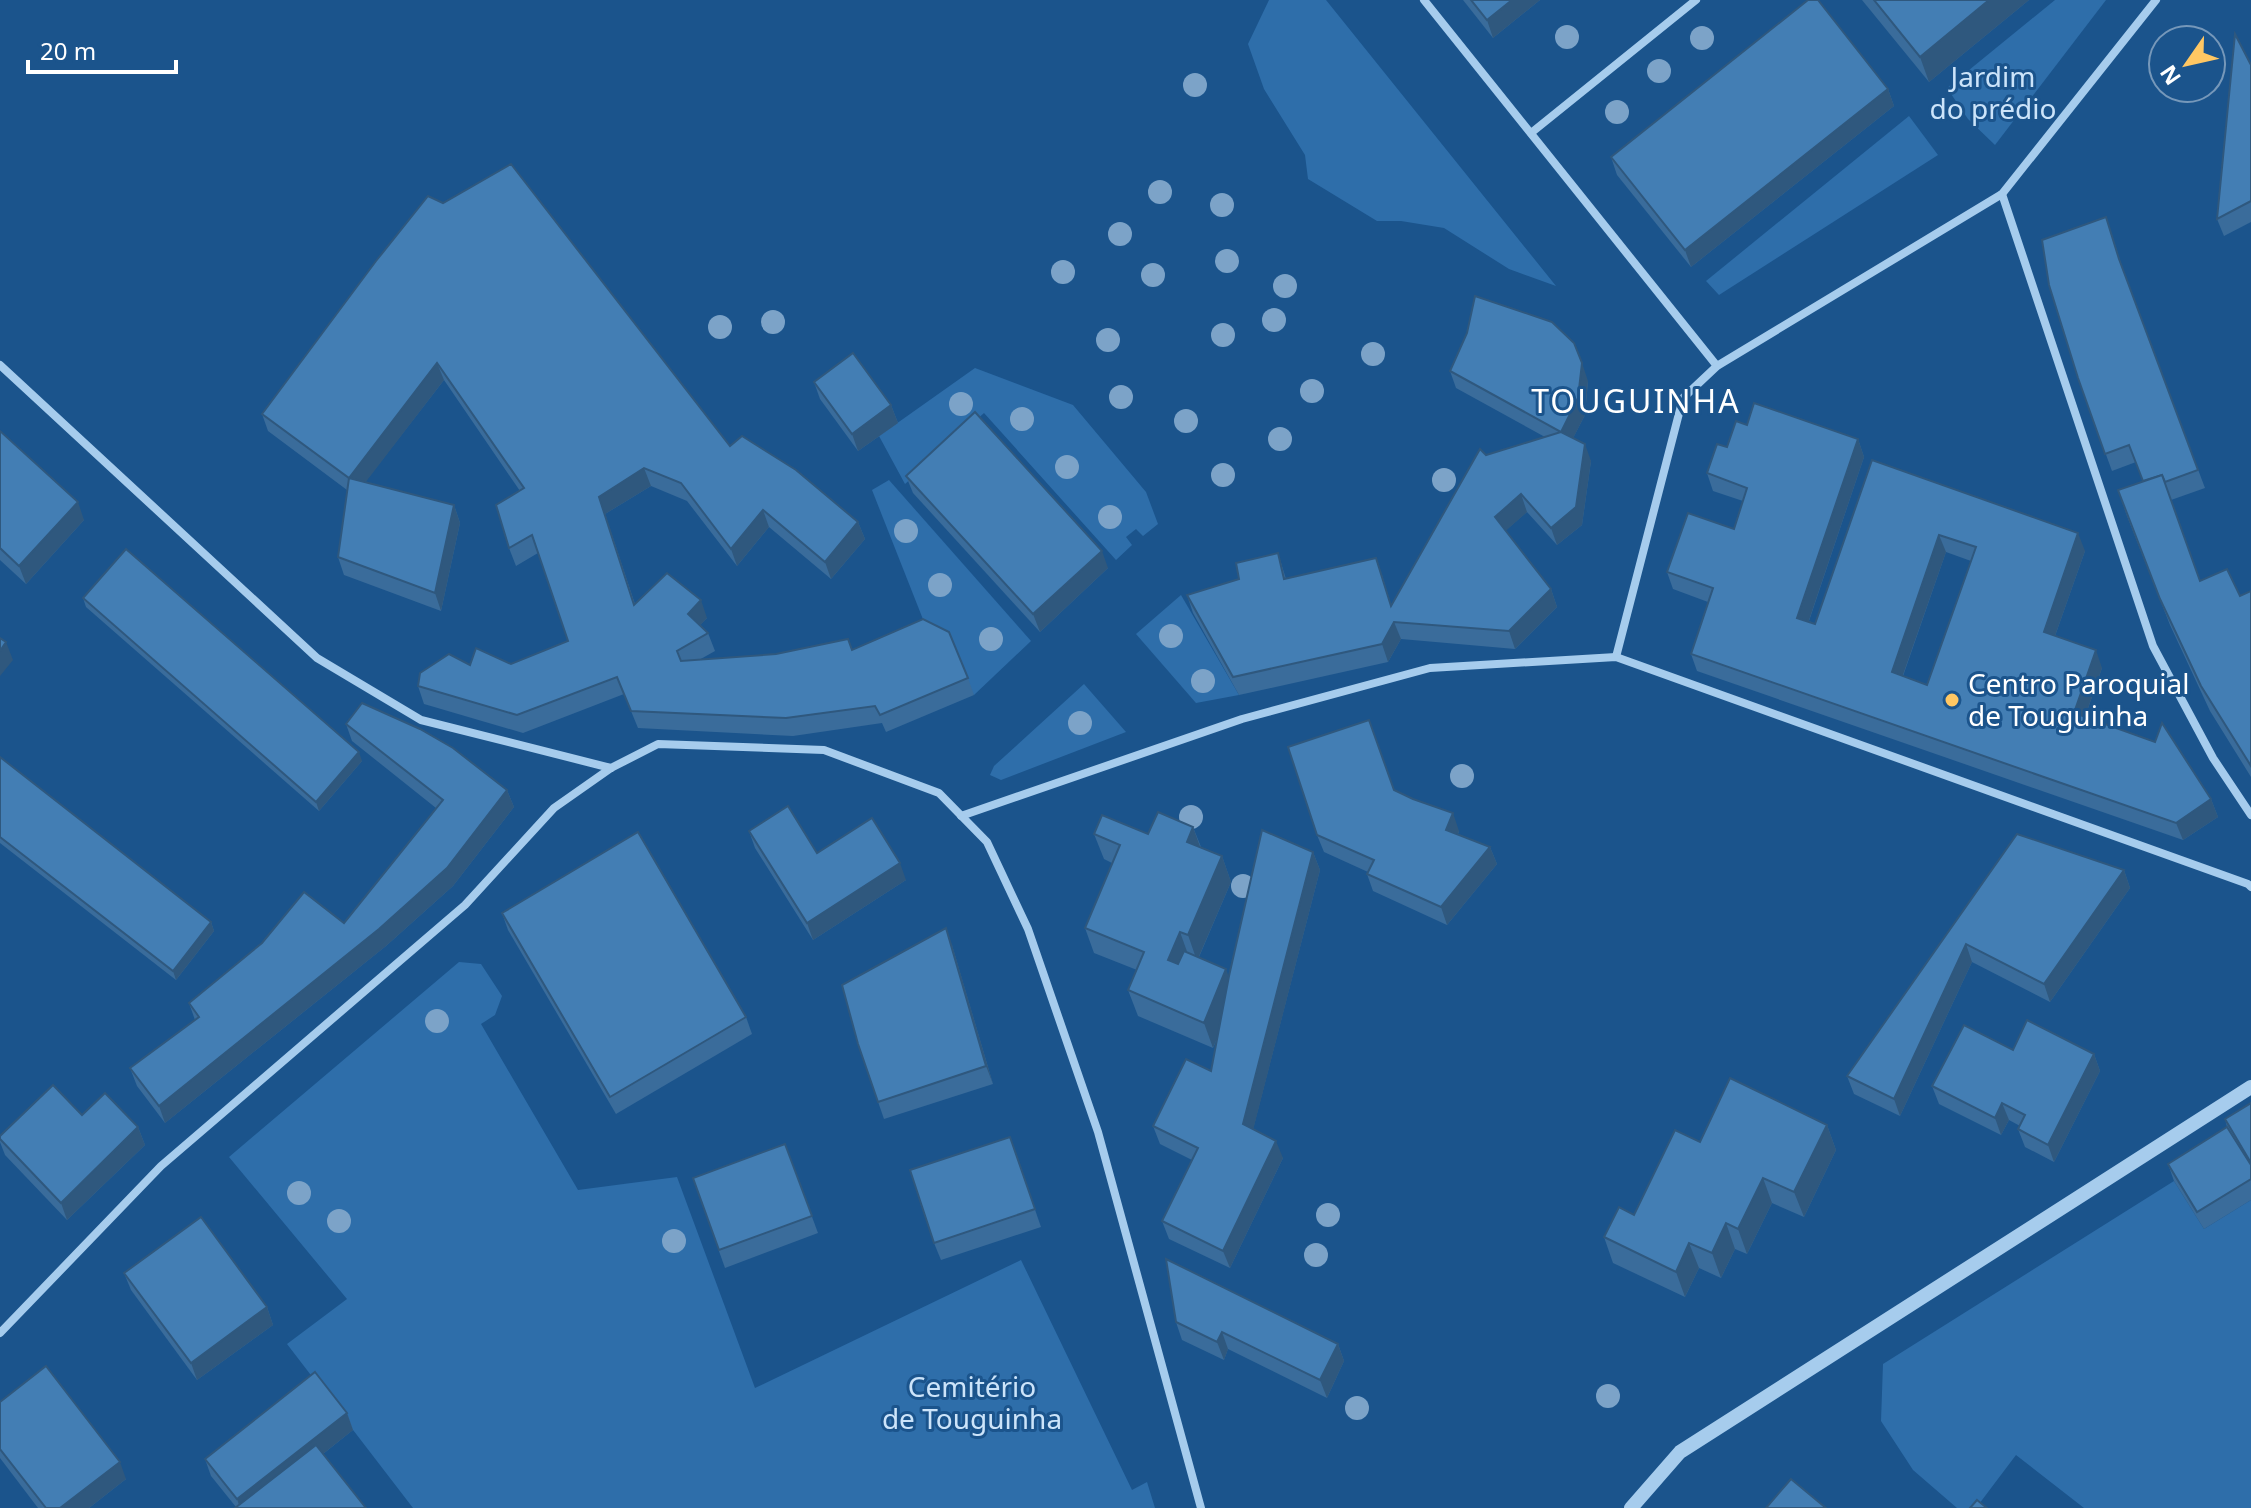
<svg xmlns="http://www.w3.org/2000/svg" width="2251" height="1508" viewBox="0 0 2251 1508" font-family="'Noto Sans',sans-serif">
	<rect width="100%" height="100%" fill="#1b548c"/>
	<g fill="#2e6eaa">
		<polygon points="1269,0 1326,0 1556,286 1509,269 1444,228 1401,221 1377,221 1308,179 1305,155 1264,89 1248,44"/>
		<polygon points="2055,0 2106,0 1995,145 1968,119 1947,88"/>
		<polygon points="1909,116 1938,155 1719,295 1706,281"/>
		<polygon points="975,368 1073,405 1146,492 1158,524 1143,536 1136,529 1126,537 1132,545 1116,560 984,413 905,484 879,436"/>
		<polygon points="889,480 1031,641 974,695 930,637 872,490"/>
		<polygon points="1181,595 1239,695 1196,703 1136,634"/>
		<polygon points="1084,684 1126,732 1001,780 990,775 994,766"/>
		<polygon points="459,962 481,964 502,996 495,1015 481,1024 578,1190 677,1177 755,1388 1021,1260 1132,1490 1147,1482 1155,1508 413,1508 287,1344 347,1299 229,1157"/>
		<polygon points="2174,1181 2204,1229 2251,1200 2251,1508 2084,1508 2016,1455 1976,1508 1957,1508 1913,1470 1881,1421 1883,1364"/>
	</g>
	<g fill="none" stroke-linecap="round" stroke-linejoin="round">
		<g stroke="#a6cced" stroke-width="8">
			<polyline points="1424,0 1717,366"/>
			<polyline points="1531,133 1696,0"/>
			<polyline points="2002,194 2153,646 2213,758 2251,815"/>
			<polyline points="0,365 317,658 421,720 611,768"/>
			<polyline points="1616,657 1683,398 1717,366 2002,194 2156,0"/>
			<polyline points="961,816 1242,719 1430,668 1616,657 2248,884 2251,887"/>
			<polyline points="0,1333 161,1166 465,905 554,808 611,768 658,744 824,750 939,793 987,842 1028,929 1098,1132 1201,1508"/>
		</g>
		<polyline stroke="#a6cced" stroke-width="14" points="1631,1508 1680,1452 2251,1087"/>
	</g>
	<g fill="#7ca3c8">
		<circle cx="1567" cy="37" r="12"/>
		<circle cx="1702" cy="38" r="12"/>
		<circle cx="1659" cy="71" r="12"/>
		<circle cx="1195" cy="85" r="12"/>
		<circle cx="1617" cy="112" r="12"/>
		<circle cx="1160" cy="192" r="12"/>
		<circle cx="1222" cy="205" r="12"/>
		<circle cx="1120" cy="234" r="12"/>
		<circle cx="1227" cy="261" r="12"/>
		<circle cx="1063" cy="272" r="12"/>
		<circle cx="1153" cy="275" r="12"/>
		<circle cx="1285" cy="286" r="12"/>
		<circle cx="1274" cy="320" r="12"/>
		<circle cx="773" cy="322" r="12"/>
		<circle cx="720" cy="327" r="12"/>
		<circle cx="1223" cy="335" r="12"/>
		<circle cx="1108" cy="340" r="12"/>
		<circle cx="1373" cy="354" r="12"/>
		<circle cx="1312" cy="391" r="12"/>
		<circle cx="1121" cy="397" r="12"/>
		<circle cx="961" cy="404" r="12"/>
		<circle cx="1022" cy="419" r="12"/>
		<circle cx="1186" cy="421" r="12"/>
		<circle cx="1280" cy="439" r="12"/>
		<circle cx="1067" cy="467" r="12"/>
		<circle cx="1223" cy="475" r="12"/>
		<circle cx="1444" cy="480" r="12"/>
		<circle cx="1110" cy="517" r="12"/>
		<circle cx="906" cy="531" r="12"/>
		<circle cx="940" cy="585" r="12"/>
		<circle cx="1171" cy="636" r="12"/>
		<circle cx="991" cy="639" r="12"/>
		<circle cx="1203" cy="681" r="12"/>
		<circle cx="1080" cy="723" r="12"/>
		<circle cx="1462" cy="776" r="12"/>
		<circle cx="1191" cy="817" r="12"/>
		<circle cx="1243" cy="886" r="12"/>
		<circle cx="437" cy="1021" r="12"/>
		<circle cx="299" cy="1193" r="12"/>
		<circle cx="1328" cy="1215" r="12"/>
		<circle cx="339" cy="1221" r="12"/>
		<circle cx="674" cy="1241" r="12"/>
		<circle cx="1316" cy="1255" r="12"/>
		<circle cx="1608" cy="1396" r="12"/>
		<circle cx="1357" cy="1408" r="12"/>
	</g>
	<g fill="#3a6c9b" fill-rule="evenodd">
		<polygon points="1463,0 1540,0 1493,38"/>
		<polygon points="1862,0 2029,0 1929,82"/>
		<polygon points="2251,65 2251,222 2224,236 2217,219"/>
		<polygon points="1888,89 1894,106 1691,267 1617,175 1611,157"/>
		<polygon points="2112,235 2124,273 2205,488 2171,500 2200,581 2240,596 2251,591 2251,777 2210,711 2170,625 2127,516 2118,490 2143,481 2136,462 2112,471 2078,378"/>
		<polygon points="376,261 730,446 858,522 865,539 831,579 769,527 737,566 687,501 651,486 605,514 635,604 707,618 700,625 708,633 715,651 699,660 852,650 968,678 974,695 886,732 882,723 793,736 638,728 624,694 523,733 424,704 418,686 470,665 511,664 568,641 538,553 516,566 509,548 520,491 444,380 365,482 454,505 460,523 441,611 344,575 338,557 347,490 268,431 262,414"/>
		<polygon points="1450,371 1588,381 1585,415 1573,438 1591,461 1582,525 1557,545 1527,512 1505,531 1551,589 1557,607 1515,649 1401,639 1388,662 1239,695 1193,613 1187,595 1239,579 1278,553 1286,579 1382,575 1391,605 1486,455 1545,437 1456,388"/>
		<polygon points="814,382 891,405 898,423 858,451 820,399"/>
		<path d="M1747,425L1858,439L1864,457L1809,621L1815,624L1872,460L2085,551L2055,636L2102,668L2085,717L2211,799L2218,817L2183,840L1697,671L1691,654L1708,602L1673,589L1667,572L1734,529L1743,501L1713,491L1707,473L1727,447ZM1946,552L1971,561L1927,685L1903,676Z"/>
		<polygon points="0,431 84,520 26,584 0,560"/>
		<polygon points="906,476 1108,568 1040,632 913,493"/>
		<polygon points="83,598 362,761 319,811 86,607"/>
		<polygon points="346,724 507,790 514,807 453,886 386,946 165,1123 137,1086 130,1068 195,1020 189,1003 344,923 436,808 352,741"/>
		<polygon points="0,757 211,922 214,931 176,980 0,843"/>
		<polygon points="1394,790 1459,831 1458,834 1490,847 1497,864 1447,925 1373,891 1367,874 1368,872 1324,852 1317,835"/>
		<polygon points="1193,827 1201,847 1222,856 1231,882 1199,957 1229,976 1313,852 1320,870 1253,1129 1283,1158 1230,1268 1169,1239 1162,1221 1192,1160 1160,1144 1153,1126 1211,1071 1218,1037 1213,1048 1138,1016 1128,990 1137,970 1094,953 1085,928 1112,863 1104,859 1094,834 1148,834"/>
		<polygon points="749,831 817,853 906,880 813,940 755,848"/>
		<polygon points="2017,834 2124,870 2130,888 2050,1002 1972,962 1900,1116 1854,1094 1847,1076"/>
		<polygon points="502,913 746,1017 752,1034 616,1114 508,930"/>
		<polygon points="952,945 993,1084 884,1119 858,1044"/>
		<polygon points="2094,1054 2100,1071 2054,1162 2025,1147 2018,1129 2020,1126 2009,1120 2001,1135 1939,1104 1932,1086"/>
		<polygon points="2251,1103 2251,1200 2204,1229 2174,1181 2168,1164 2227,1127 2225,1119"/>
		<polygon points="82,1115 138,1127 145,1145 67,1220 5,1155 0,1142 0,1136"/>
		<polygon points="1827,1125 1836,1150 1804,1217 1772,1203 1747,1254 1735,1249 1721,1278 1699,1268 1685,1297 1613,1263 1604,1237 1634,1215 1700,1142"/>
		<polygon points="1010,1137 1041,1227 941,1260 934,1243"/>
		<polygon points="785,1144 818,1233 725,1268 693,1178"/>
		<polygon points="124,1273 267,1307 273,1325 197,1380 131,1290"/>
		<polygon points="1176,1322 1338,1344 1344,1361 1327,1398 1228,1349 1224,1360 1182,1340"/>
		<polygon points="0,1402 126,1479 89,1508 38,1508 0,1458"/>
		<polygon points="347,1413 353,1430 323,1454 236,1507 211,1476 205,1459"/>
	</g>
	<g fill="#2f587e">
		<polygon points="1512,0 1540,0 1493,38 1487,20"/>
		<polygon points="1989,0 2029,0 1929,82 1920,57"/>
		<polygon points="1888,89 1894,106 1691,267 1685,250"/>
		<polygon points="437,363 444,380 355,496 349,478"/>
		<polygon points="1582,363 1588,381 1585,415 1567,450 1561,432"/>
		<polygon points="891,405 898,423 858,451 852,434"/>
		<polygon points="1858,439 1864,457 1804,635 1797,618"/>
		<polygon points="1585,444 1591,461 1582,525 1557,545 1551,528"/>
		<polygon points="644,468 651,486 605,514 641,622 599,497"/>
		<polygon points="1521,494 1527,512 1501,535 1495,517"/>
		<polygon points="78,502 84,520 26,584 19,566"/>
		<polygon points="454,505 460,523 441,611 435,593"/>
		<polygon points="763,510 769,527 737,566 731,549"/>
		<polygon points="858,522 865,539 831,579 825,562"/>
		<polygon points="2078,533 2085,551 2050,650 2044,632"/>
		<polygon points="1939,535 1946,552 1898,689 1892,672"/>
		<polygon points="1102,551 1108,568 1040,632 1033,614"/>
		<polygon points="1551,589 1557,607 1515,649 1509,631"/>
		<polygon points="701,600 707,618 695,631 688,614"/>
		<polygon points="1394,622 1401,639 1388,662 1382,644"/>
		<polygon points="6,642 13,660 0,676 0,651"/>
		<polygon points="2096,650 2102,668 2080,731 2074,713"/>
		<polygon points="359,752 362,761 319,811 316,802"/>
		<polygon points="507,790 514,807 453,886 386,946 165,1123 159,1106"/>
		<polygon points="2211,799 2218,817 2183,840 2176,823"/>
		<polygon points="1453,813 1459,831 1453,847 1446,830"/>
		<polygon points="1193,827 1202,852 1187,842"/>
		<polygon points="1490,847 1497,864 1447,925 1441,907"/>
		<polygon points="1313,852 1320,870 1250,1142 1243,1124"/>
		<polygon points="1222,856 1231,882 1197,961 1188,935"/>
		<polygon points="900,863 906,880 813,940 807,923"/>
		<polygon points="2124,870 2130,888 2050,1002 2044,984"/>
		<polygon points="211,922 214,931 176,980 173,971"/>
		<polygon points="946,928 952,945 993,1084 986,1066"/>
		<polygon points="1180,932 1189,957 1178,985 1168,960"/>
		<polygon points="1966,944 1972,962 1900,1116 1894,1099"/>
		<polygon points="1226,969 1235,994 1213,1048 1204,1023"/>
		<polygon points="2094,1054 2100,1071 2054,1162 2048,1145"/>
		<polygon points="2002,1103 2009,1120 2001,1135 1995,1118"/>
		<polygon points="1827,1125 1836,1150 1804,1217 1794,1192"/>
		<polygon points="138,1127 145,1145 67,1220 61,1203"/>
		<polygon points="1276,1141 1283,1158 1230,1268 1223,1251"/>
		<polygon points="1763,1178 1772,1203 1747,1254 1738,1229"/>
		<polygon points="1726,1223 1735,1249 1721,1278 1712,1253"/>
		<polygon points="1689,1243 1699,1268 1685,1297 1676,1272"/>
		<polygon points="267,1307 273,1325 197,1380 191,1363"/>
		<polygon points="1222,1332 1228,1349 1224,1360 1217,1342"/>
		<polygon points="1338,1344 1344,1361 1327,1398 1320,1380"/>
		<polygon points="347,1413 353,1430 255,1508 240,1508 237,1499"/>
		<polygon points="120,1462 126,1479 89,1508 60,1508"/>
	</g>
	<g fill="#437eb4" stroke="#2f587e" stroke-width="2" fill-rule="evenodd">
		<polygon points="1471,0 1512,0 1487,20"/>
		<polygon points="1808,0 1818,0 1888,89 1685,250 1611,157"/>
		<polygon points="1874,0 1989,0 1920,57"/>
		<polygon points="2235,34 2251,65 2251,201 2217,219"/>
		<polygon points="511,164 730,446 742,436 796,470 858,522 825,562 763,510 731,549 681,483 644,468 599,497 634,605 667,573 701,600 688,614 708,633 677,651 681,661 776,654 848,639 852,650 923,619 949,632 968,678 880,715 875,706 786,718 631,711 617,677 517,715 418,686 420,673 449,654 470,665 476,648 511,664 568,641 532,535 509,548 496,505 524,488 437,363 349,478 262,414 376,261 428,196 443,203"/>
		<polygon points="2106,217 2119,259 2198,470 2165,482 2162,475 2143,481 2129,445 2105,454 2078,378 2049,285 2042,240"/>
		<polygon points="1475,296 1552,322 1574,343 1582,363 1578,398 1561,432 1585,444 1576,507 1551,528 1521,494 1495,517 1551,589 1509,631 1394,622 1382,644 1233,677 1187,595 1239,579 1236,563 1278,553 1284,579 1376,558 1391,606 1480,449 1486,455 1561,432 1450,371 1467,333"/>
		<polygon points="853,353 891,405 852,434 814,382"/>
		<path d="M1754,403L1858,439L1797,618L1815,624L1872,460L2078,533L2044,632L2096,650L2074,713L2155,742L2162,723L2211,799L2176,823L1691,654L1713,588L1667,572L1688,513L1734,529L1747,488L1707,473L1717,444L1727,447L1736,421L1747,425ZM1939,535L1976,547L1927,685L1892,672Z"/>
		<polygon points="975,412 1102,551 1033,614 906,476"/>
		<polygon points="0,431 78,502 19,566 0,548"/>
		<polygon points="2162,475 2200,581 2227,569 2240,596 2251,591 2251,766 2201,686 2160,599 2118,490"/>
		<polygon points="349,478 454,505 435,593 338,557"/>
		<polygon points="126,549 359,752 316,802 83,598"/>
		<polygon points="0,638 6,642 0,651"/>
		<polygon points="362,703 420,729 453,748 507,790 447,868 379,929 159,1106 130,1068 199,1017 189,1003 262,943 304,892 344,923 443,800 346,724"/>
		<polygon points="1369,720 1394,790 1413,799 1453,813 1446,830 1490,847 1441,907 1367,874 1374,860 1317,835 1288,747"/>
		<polygon points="0,757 211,922 173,971 0,837"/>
		<polygon points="788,806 817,853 872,818 900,863 807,923 749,831"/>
		<polygon points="1158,812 1193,827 1187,842 1222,856 1188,935 1180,932 1168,960 1178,964 1184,951 1226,969 1204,1023 1128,990 1144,952 1085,928 1120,845 1094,834 1102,815 1148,834"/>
		<polygon points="1262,830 1313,852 1243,1124 1276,1141 1223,1251 1162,1221 1198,1148 1153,1126 1186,1059 1211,1071 1229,976"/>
		<polygon points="638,832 746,1017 610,1097 502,913"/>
		<polygon points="2017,834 2124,870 2044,984 1966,944 1894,1099 1847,1076"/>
		<polygon points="946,928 986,1066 878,1102 858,1044 842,985"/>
		<polygon points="2027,1020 2094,1054 2048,1145 2018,1129 2025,1115 2002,1103 1995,1118 1932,1086 1964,1025 2013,1050"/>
		<polygon points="1730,1078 1827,1125 1794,1192 1763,1178 1738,1229 1726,1223 1712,1253 1689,1243 1676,1272 1604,1237 1619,1207 1634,1215 1675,1130 1700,1142"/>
		<polygon points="53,1085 82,1115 105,1093 138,1127 61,1203 0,1139 0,1136"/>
		<polygon points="2251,1103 2251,1163 2225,1119"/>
		<polygon points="2227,1127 2251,1165 2251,1179 2197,1212 2168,1164"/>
		<polygon points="1010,1137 1035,1209 934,1243 910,1170"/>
		<polygon points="785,1144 812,1216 719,1250 693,1178"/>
		<polygon points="201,1217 267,1307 191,1363 124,1273"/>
		<polygon points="1166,1259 1338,1344 1320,1380 1222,1332 1217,1342 1176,1322"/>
		<polygon points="46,1366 120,1462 60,1508 46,1508 0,1449 0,1402"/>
		<polygon points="315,1372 347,1413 237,1499 205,1459"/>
		<polygon points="316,1445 366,1508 235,1508"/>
		<polygon points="1791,1479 1826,1508 1766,1508"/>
		<polygon points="1977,1500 1987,1508 1970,1508"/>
	</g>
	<circle fill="#ffc763" stroke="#1b548c" stroke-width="3" cx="1952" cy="700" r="8"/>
	<g text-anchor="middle" stroke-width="6" stroke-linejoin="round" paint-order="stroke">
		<g font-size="28" fill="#cce4fa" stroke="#1b548c">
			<text x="1993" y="87">Jardim<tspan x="1993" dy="32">do prédio</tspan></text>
			<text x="972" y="1397">Cemitério<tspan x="972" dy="32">de Touguinha</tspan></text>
		</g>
		<g font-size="28" fill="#fff" stroke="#1b548c" text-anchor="start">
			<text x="1968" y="694">Centro Paroquial<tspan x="1968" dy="32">de Touguinha</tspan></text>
		</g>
		<g font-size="32" letter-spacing="2" fill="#fff" stroke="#1b548c">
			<text x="1636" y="413">TOUGUINHA</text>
		</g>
	</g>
	<g transform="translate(2187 64) rotate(236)"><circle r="38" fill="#1b548c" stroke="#7698ba" stroke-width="2"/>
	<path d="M0-6L14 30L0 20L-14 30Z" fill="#ffc763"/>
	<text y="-12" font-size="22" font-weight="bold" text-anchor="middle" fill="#ffffff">N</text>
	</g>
	<path d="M28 60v12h148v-12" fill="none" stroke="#ffffff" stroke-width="4"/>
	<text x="40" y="60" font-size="24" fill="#ffffff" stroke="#1b548c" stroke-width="6" paint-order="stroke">20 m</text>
</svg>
